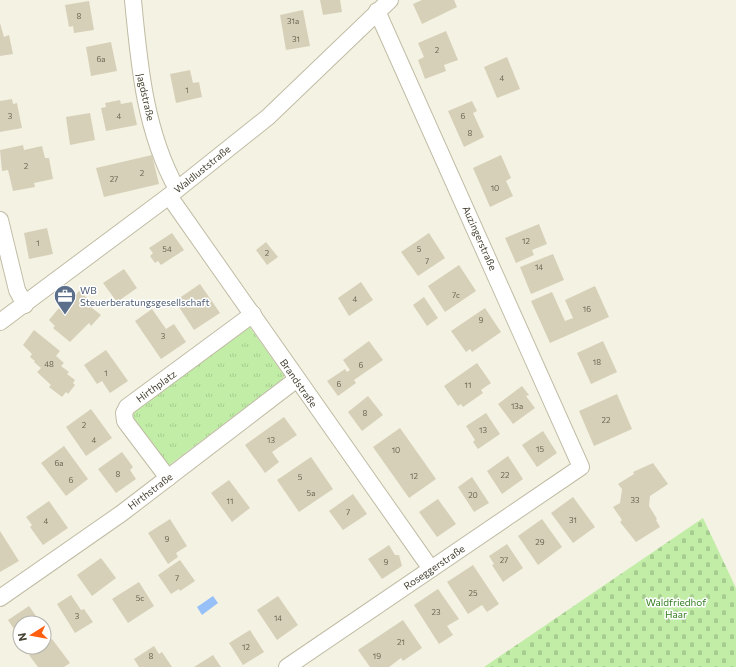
<svg xmlns="http://www.w3.org/2000/svg" width="736" height="667" viewBox="0 0 736 667" font-family="Commissioner,sans-serif">
	<defs>
		<pattern id="cemetery-stones" width="16" height="16" patternUnits="userSpaceOnUse"><rect width="16" height="16" fill="#c1eda7"/><path d="M2 7V4a2 2 0 0 1 4 0v3zM10 15v-3a2 2 0 0 1 4 0v3z" fill="#a7cc90"/></pattern>
		<pattern id="park-tufts" width="24" height="20" patternUnits="userSpaceOnUse"><rect width="24" height="20" fill="#c1eda7"/><path d="M3 7l-1-3M5 7V3M7 7l1-3M15 17l-1-3M17 17v-4M19 17l1-3" fill="none" stroke="#a7cc90"/></pattern>
	</defs>
	<rect width="100%" height="100%" fill="#f4f2e3"/>
	<polygon fill="url(#cemetery-stones)" points="703,518 736,588 736,667 484,667"/>
	<polygon fill="url(#park-tufts)" points="249,326 284,375 283,379 168,466 134,420 133,416 135,411"/>
	<polygon fill="#98c0f8" points="213,596 218,603 202,615 197,607"/>
	<g fill="#d7d0b8">
		<polygon points="320,0 340,0 342,12 323,15"/>
		<polygon points="422,0 454,0 457,7 422,24 413,4"/>
		<polygon points="89,1 94,30 74,33 73,26 69,27 65,5"/>
		<polygon points="303,10 310,46 286,50 280,15"/>
		<polygon points="0,23 4,37 9,35 13,54 0,56"/>
		<polygon points="446,31 458,60 444,65 446,71 425,79 418,60 424,57 418,43"/>
		<polygon points="111,42 117,71 91,76 86,47"/>
		<polygon points="507,57 520,89 497,98 484,67"/>
		<polygon points="190,70 193,83 199,82 202,97 176,103 170,74"/>
		<polygon points="12,99 13,104 17,103 22,128 0,132 0,101"/>
		<polygon points="120,100 121,104 132,102 137,125 106,131 101,108 106,107 105,103"/>
		<polygon points="472,101 477,111 473,113 484,137 464,147 448,111"/>
		<polygon points="90,113 95,140 70,145 66,117"/>
		<polygon points="23,145 24,150 42,146 45,158 49,158 53,179 34,183 35,187 13,191 8,170 2,171 0,150"/>
		<polygon points="152,155 159,184 104,197 96,168"/>
		<polygon points="501,155 511,178 506,181 513,196 490,207 473,168"/>
		<polygon points="539,224 547,244 532,250 534,255 516,263 505,238"/>
		<polygon points="47,228 53,254 29,259 24,233"/>
		<polygon points="172,233 184,250 161,265 158,261 155,263 150,256 153,253 149,248"/>
		<polygon points="429,233 445,258 418,276 401,252"/>
		<polygon points="266,242 278,257 267,265 256,250"/>
		<polygon points="553,254 564,280 531,294 520,267"/>
		<polygon points="459,265 476,291 445,312 428,286"/>
		<polygon points="124,269 137,288 117,302 103,283"/>
		<polygon points="361,282 373,300 349,316 338,298"/>
		<polygon points="200,284 220,313 194,330 175,301"/>
		<polygon points="595,286 609,317 550,343 531,301 552,292 565,321 573,318 565,300"/>
		<polygon points="79,291 95,305 92,308 101,315 91,326 89,323 70,342 53,328 55,326 49,320 59,308 61,310 68,301 70,302"/>
		<polygon points="424,297 438,318 427,326 413,305"/>
		<polygon points="485,308 501,332 472,352 470,349 466,352 451,331"/>
		<polygon points="152,309 166,329 174,324 186,342 161,359 135,321"/>
		<polygon points="34,330 60,351 56,356 64,363 61,366 69,372 67,374 75,380 73,383 75,385 68,394 66,392 62,397 49,387 51,385 37,372 41,368 34,362 35,361 30,357 32,354 23,345"/>
		<polygon points="369,341 383,360 354,380 356,383 338,396 327,381 345,369 347,372 350,370 343,360"/>
		<polygon points="603,341 617,372 591,384 577,353"/>
		<polygon points="106,350 128,381 110,393 102,381 97,384 84,365"/>
		<polygon points="477,363 491,383 481,390 483,393 463,407 461,404 458,406 444,386"/>
		<polygon points="522,386 529,395 526,396 535,408 513,424 498,404"/>
		<polygon points="617,394 632,429 594,446 579,411"/>
		<polygon points="368,396 383,415 362,431 348,412"/>
		<polygon points="91,409 112,438 86,456 66,427"/>
		<polygon points="486,413 500,434 478,449 473,442 475,440 466,426"/>
		<polygon points="284,417 297,435 272,452 279,462 265,473 245,445"/>
		<polygon points="400,428 436,479 409,498 373,447"/>
		<polygon points="543,431 557,453 537,467 522,445"/>
		<polygon points="64,446 88,479 66,496 41,463"/>
		<polygon points="122,452 133,467 130,470 136,479 116,493 98,469"/>
		<polygon points="508,456 523,479 502,494 487,471"/>
		<polygon points="311,457 333,489 299,512 277,480"/>
		<polygon points="653,463 668,484 650,496 649,506 657,519 656,520 660,527 636,542 620,522 622,520 613,507 620,503 622,489 618,484 634,474 633,472"/>
		<polygon points="472,477 489,503 474,512 458,487"/>
		<polygon points="229,480 250,508 232,522 211,493"/>
		<polygon points="353,494 367,514 343,530 329,511"/>
		<polygon points="573,497 595,527 573,543 551,513"/>
		<polygon points="438,499 456,524 437,537 419,512"/>
		<polygon points="49,501 68,528 43,545 30,527 32,525 26,517"/>
		<polygon points="170,519 187,546 176,553 178,557 168,564 148,533"/>
		<polygon points="542,519 562,547 538,565 518,536"/>
		<polygon points="0,531 19,561 0,572"/>
		<polygon points="507,544 523,568 503,582 492,565 494,564 489,556"/>
		<polygon points="389,545 395,555 399,555 402,566 382,579 368,559"/>
		<polygon points="101,558 116,578 92,596 77,575"/>
		<polygon points="180,560 195,581 180,591 179,589 171,594 158,575"/>
		<polygon points="473,565 499,604 487,612 482,605 468,614 447,582"/>
		<polygon points="139,582 154,606 128,623 112,599"/>
		<polygon points="438,589 459,619 447,626 453,635 439,644 414,605"/>
		<polygon points="71,595 81,610 84,609 93,622 75,633 57,604"/>
		<polygon points="278,596 298,625 277,640 257,610"/>
		<polygon points="29,606 41,623 20,623 20,638 8,620"/>
		<polygon points="403,620 422,648 403,661 401,658 389,667 370,667 358,650"/>
		<polygon points="250,630 264,652 243,665 229,643"/>
		<polygon points="52,639 70,663 64,667 38,667 29,655 40,647 44,647 44,644"/>
		<polygon points="154,646 159,654 162,652 172,667 139,667 134,659"/>
		<polygon points="213,655 221,667 194,667"/>
	</g>
	<g fill="none" stroke-linecap="round" stroke-linejoin="round">
		<g stroke="#c0bca5" stroke-width="18">
			<g id="minor">
				<path d="M133,0C139,64 145,132 177,189"/>
				<polyline points="169,196 431,569"/>
				<polyline points="0,220 17,290 25,305"/>
				<polyline points="0,322 169,196 268,117 390,0"/>
				<polyline points="168,478 125,421 124,413 127,407 253,314"/>
				<polyline points="0,598 122,513 297,379"/>
				<polyline points="287,667 581,467 377,11"/>
			</g>
		</g>
		<use href="#minor" stroke="#fff" stroke-width="16"/>
	</g>
	<defs>
		<g id="office-pin" transform="scale(1.15)"><path d="M0 17L-7.5 6A9.5 9.5 0 1 1 7.5 6Z" fill="#5c6f8a" stroke="#fff"/><path d="M-6-3h4V-5.5h4V-3h4V5H-6ZM-1-4.5V-3h2v-1.5ZM-6 0V1H6V0Z" fill="#fff"/></g>
	</defs>
	<g fill-rule="evenodd">
		<use href="#office-pin" x="65" y="296"/>
	</g>
	<g text-anchor="middle" stroke-width="3" stroke-linejoin="round" paint-order="stroke">
		<g font-size="8" fill="#6b6654">
			<text x="79" y="19">8</text>
			<text x="293" y="24">31a</text>
			<text x="296" y="42">31</text>
			<text x="437" y="53">2</text>
			<text x="101" y="62">6a</text>
			<text x="502" y="81">4</text>
			<text x="187" y="93">1</text>
			<text x="10" y="119">3</text>
			<text x="119" y="119">4</text>
			<text x="463" y="119">6</text>
			<text x="470" y="136">8</text>
			<text x="26" y="169">2</text>
			<text x="142" y="176">2</text>
			<text x="114" y="182">27</text>
			<text x="495" y="191">10</text>
			<text x="526" y="244">12</text>
			<text x="38" y="246">1</text>
			<text x="167" y="252">54</text>
			<text x="419" y="252">5</text>
			<text x="267" y="256">2</text>
			<text x="427" y="264">7</text>
			<text x="539" y="270">14</text>
			<text x="456" y="298">7c</text>
			<text x="355" y="302">4</text>
			<text x="587" y="312">16</text>
			<text x="481" y="323">9</text>
			<text x="163" y="339">3</text>
			<text x="597" y="365">18</text>
			<text x="49" y="367">48</text>
			<text x="361" y="368">6</text>
			<text x="106" y="376">1</text>
			<text x="339" y="387">6</text>
			<text x="468" y="388">11</text>
			<text x="517" y="409">13a</text>
			<text x="365" y="416">8</text>
			<text x="606" y="423">22</text>
			<text x="84" y="428">2</text>
			<text x="483" y="433">13</text>
			<text x="94" y="443">4</text>
			<text x="271" y="443">13</text>
			<text x="540" y="452">15</text>
			<text x="396" y="453">10</text>
			<text x="59" y="466">6a</text>
			<text x="118" y="477">8</text>
			<text x="505" y="478">22</text>
			<text x="414" y="479">12</text>
			<text x="300" y="480">5</text>
			<text x="71" y="483">6</text>
			<text x="311" y="496">5a</text>
			<text x="473" y="498">20</text>
			<text x="635" y="503">33</text>
			<text x="230" y="504">11</text>
			<text x="348" y="515">7</text>
			<text x="573" y="523">31</text>
			<text x="46" y="524">4</text>
			<text x="167" y="542">9</text>
			<text x="540" y="545">29</text>
			<text x="504" y="563">27</text>
			<text x="386" y="565">9</text>
			<text x="177" y="581">7</text>
			<text x="473" y="596">25</text>
			<text x="140" y="601">5c</text>
			<text x="436" y="615">23</text>
			<text x="77" y="619">3</text>
			<text x="278" y="621">14</text>
			<text x="401" y="645">21</text>
			<text x="246" y="650">12</text>
			<text x="151" y="659">8</text>
			<text x="377" y="659">19</text>
		</g>
		<g font-size="10" fill="#474233" stroke="#fff">
			<text transform="translate(146 97) rotate(77)" y="4">Jagdstraße</text>
			<text transform="translate(202 169) rotate(-39)" y="4">Waldluststraße</text>
			<text transform="translate(480 238) rotate(66)" y="4">Auzingerstraße</text>
			<text transform="translate(299 383) rotate(55)" y="4">Brandstraße</text>
			<text transform="translate(156 386) rotate(-36)" y="4">Hirthplatz</text>
			<text transform="translate(150 491) rotate(-37)" y="4">Hirthstraße</text>
			<text transform="translate(434 567) rotate(-34)" y="4">Roseggerstraße</text>
		</g>
		<g font-size="10" fill="#4e5e75" stroke="#fff" text-anchor="start">
			<text x="80" y="294">WB<tspan x="80" dy="12">Steuerberatungsgesellschaft</tspan></text>
		</g>
		<g font-size="10" fill="#337f20" stroke="#fff">
			<text x="676" y="606">Waldfriedhof<tspan x="676" dy="12">Haar</tspan></text>
		</g>
	</g>
	<g transform="translate(32 635) rotate(259)"><circle r="19" fill="#ffffff" stroke="#b5b3ad"/>
	<path d="M0-3L7 15L0 10L-7 15Z" fill="#ff5e0f"/>
	<text y="-6" font-size="11" font-weight="bold" text-anchor="middle" fill="#474233">N</text>
	</g>
</svg>
